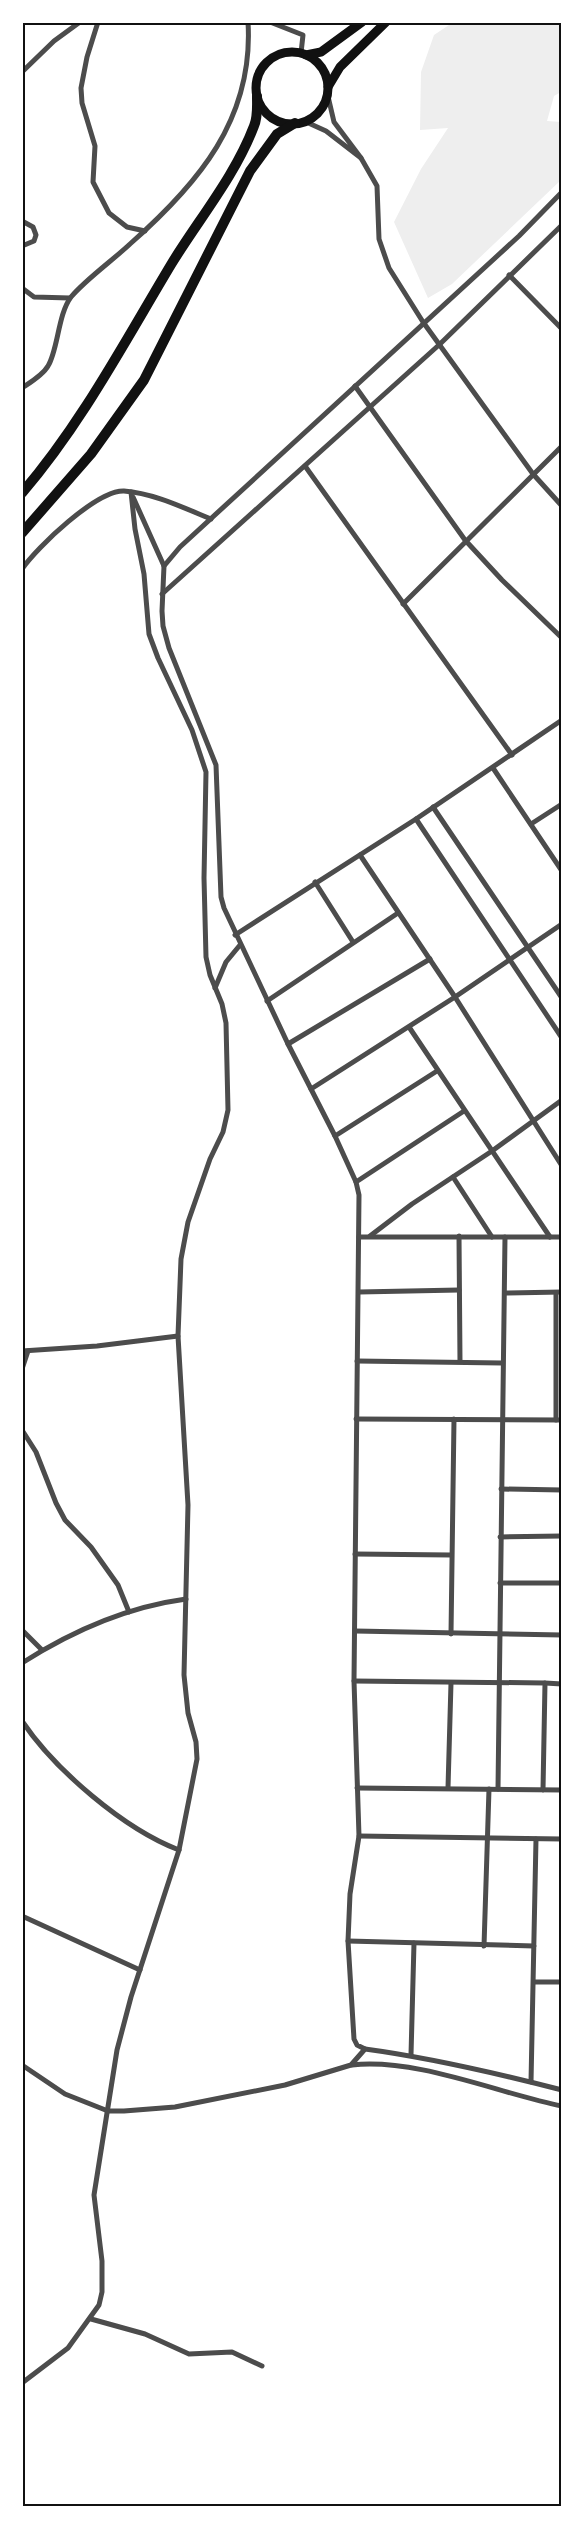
<svg xmlns="http://www.w3.org/2000/svg" width="584" height="2529" viewBox="0 0 584 2529" font-family="Merriweather,serif">
	<rect width="100%" height="100%" fill="#fff"/>
	<polygon fill="#eee" points="452,23 561,23 561,92 554,96 547,121 561,122 561,180 452,284 428,298 394,222 421,169 448,128 420,130 421,72 434,35"/>
	<g fill="none" stroke-linecap="round" stroke-linejoin="round">
		<g stroke="#4c4c4c" stroke-width="5">
			<polyline points="98,22 87,57 81,88 82,103 95,146 93,182 109,213 127,227 145,231"/>
			<polyline points="270,22 303,35 301,53"/>
			<polyline points="22,72 54,41 80,22"/>
			<polyline points="304,121 326,131 361,158 334,122 327,92"/>
			<polyline points="361,158 377,186 379,239 389,268 423,322 533,474 562,506"/>
			<polyline points="22,221 33,227 36,235 34,241 22,246"/>
			<polyline points="509,275 562,329"/>
			<polyline points="22,288 34,297 70,298"/>
			<polyline points="355,386 465,540 502,580 562,638"/>
			<path d="M22,388C31,382 43,375 48,366C58,350 58,314 71,297C85,280 113,260 130,244C198,184 254,119 248,22"/>
			<polyline points="305,466 512,755"/>
			<polyline points="133,497 164,566 162,611 163,626 169,648 216,765 221,897 224,908 288,1044 335,1136 356,1182 359,1195 354,1681 359,1836 350,1894 348,1941 354,2039 357,2045 365,2049"/>
			<polyline points="164,566 180,547 519,236 562,192"/>
			<path d="M22,569C37,547 97,490 124,491C153,493 184,508 211,519"/>
			<polyline points="162,594 440,344 562,225"/>
			<polyline points="403,604 562,446"/>
			<polyline points="493,768 562,871"/>
			<polyline points="433,807 562,998"/>
			<polyline points="416,819 562,1038"/>
			<polyline points="531,824 562,804"/>
			<polyline points="360,855 455,997 562,1166"/>
			<polyline points="315,882 353,942"/>
			<polyline points="235,935 416,819 562,720"/>
			<polyline points="215,988 226,962 240,945"/>
			<polyline points="267,1001 398,913"/>
			<polyline points="409,1027 550,1237"/>
			<polyline points="288,1044 430,959"/>
			<polyline points="311,1089 455,997 562,924"/>
			<polyline points="335,1136 437,1071"/>
			<polyline points="453,1177 492,1237"/>
			<polyline points="356,1182 464,1111"/>
			<polyline points="370,1236 412,1204 492,1151 562,1100"/>
			<polyline points="459,1236 460,1361"/>
			<polyline points="359,1237 562,1237"/>
			<polyline points="359,1292 459,1290"/>
			<polyline points="505,1293 562,1292"/>
			<polyline points="556,1293 556,1420"/>
			<polyline points="22,1351 97,1346 178,1336"/>
			<polyline points="357,1361 502,1363"/>
			<polyline points="22,1369 28,1351"/>
			<polyline points="22,1411 22,1423"/>
			<polyline points="356,1419 562,1420"/>
			<polyline points="22,1430 36,1452 56,1503 65,1520 91,1547 118,1585 129,1612"/>
			<polyline points="501,1489 562,1490"/>
			<polyline points="500,1537 562,1536"/>
			<polyline points="355,1554 451,1555"/>
			<polyline points="500,1583 562,1583"/>
			<polyline points="22,1630 42,1650"/>
			<polyline points="355,1631 562,1635"/>
			<polyline points="451,1634 454,1419"/>
			<path d="M22,1663C72,1631 127,1607 186,1599"/>
			<polyline points="354,1681 545,1683 543,1790"/>
			<polyline points="545,1683 562,1684"/>
			<path d="M22,1721C55,1770 124,1829 179,1850"/>
			<polyline points="357,1788 562,1790"/>
			<polyline points="448,1788 451,1683"/>
			<polyline points="498,1789 505,1237"/>
			<polyline points="359,1836 562,1839"/>
			<polyline points="22,1916 140,1970"/>
			<polyline points="348,1941 534,1946"/>
			<polyline points="484,1946 489,1789"/>
			<polyline points="534,1982 562,1982"/>
			<polyline points="411,2055 414,1943"/>
			<path d="M22,2065L65,2094L108,2111H124L175,2107L285,2085L351,2065L365,2049C432,2058 496,2073 562,2090"/>
			<path d="M352,2065C418,2058 497,2093 562,2106"/>
			<polyline points="531,2082 536,1839"/>
			<polyline points="91,2319 145,2334 189,2354 232,2352 262,2366"/>
			<polyline points="22,2383 68,2348 99,2305 102,2292 102,2261 94,2195 117,2050 131,1997 179,1850 197,1759 196,1742 188,1713 184,1675 188,1505 178,1336 181,1259 188,1222 210,1159 223,1132 228,1110 226,1023 222,1004 210,975 206,957 204,878 206,772 192,730 158,658 149,634 144,574 135,529 131,492"/>
		</g>
		<g stroke="#111" stroke-width="9">
			<circle cx="292" cy="88" r="36"/>
			<polyline points="306,55 321,52 362,22"/>
			<polyline points="328,87 340,67 386,22"/>
		</g>
		<g stroke="#111" stroke-width="10">
			<path d="M22,493C82,423 125,341 172,263C199,219 235,176 254,126C258,117 257,107 257,96"/>
			<polyline points="22,533 91,454 144,380 250,171 277,134 295,123"/>
		</g>
	</g>
	<rect width="584" height="2529" fill="none" stroke="#ffffff" stroke-width="48"/>
	<rect x="24" y="24" width="536" height="2481" fill="none" stroke="#111" stroke-width="2"/>
</svg>
